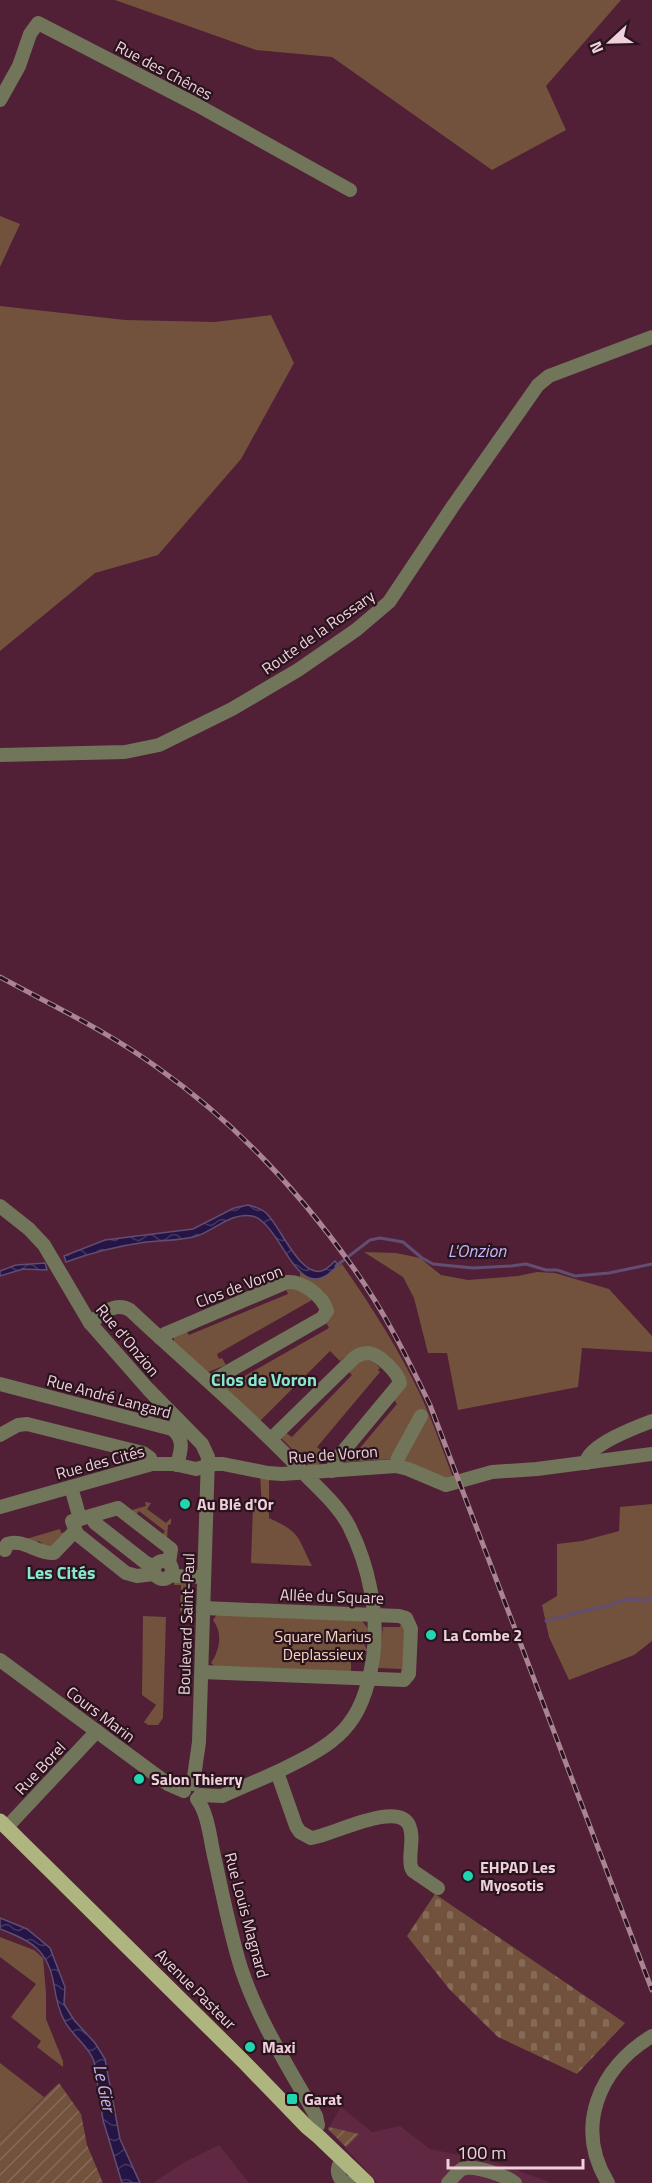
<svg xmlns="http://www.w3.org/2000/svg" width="652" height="2183" viewBox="0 0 652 2183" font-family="'Titillium Web',sans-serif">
	<defs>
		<pattern id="cemetery-stones" width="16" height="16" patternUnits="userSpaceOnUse" patternTransform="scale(1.5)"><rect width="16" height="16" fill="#72523d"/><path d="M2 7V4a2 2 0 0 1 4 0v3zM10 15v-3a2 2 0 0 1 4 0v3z" fill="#866a58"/></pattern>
		<pattern id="garden-furrows" width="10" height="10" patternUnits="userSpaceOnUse" patternTransform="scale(1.5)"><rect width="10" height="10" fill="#72523d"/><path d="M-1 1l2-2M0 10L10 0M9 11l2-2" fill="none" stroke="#866a58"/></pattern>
		<pattern id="water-waves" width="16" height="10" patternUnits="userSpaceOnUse" patternTransform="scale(1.5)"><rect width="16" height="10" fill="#251546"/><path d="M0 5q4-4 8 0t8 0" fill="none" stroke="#453660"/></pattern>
	</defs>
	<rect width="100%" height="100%" fill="#512036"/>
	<g fill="#602842">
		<polygon points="341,2107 372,2132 400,2126 430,2149 498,2163 552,2183 378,2183 328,2129"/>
		<polygon points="219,2145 249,2183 153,2183 183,2163"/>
	</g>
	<g fill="#72523d">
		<polygon points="115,0 621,0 546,86 566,130 492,170 332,57 256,50"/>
		<polygon points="0,216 20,224 0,267"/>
		<polygon points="0,306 125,320 215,322 271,315 294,363 241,459 158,555 95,573 0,651"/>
		<polygon points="364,1252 396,1253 420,1258 441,1275 468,1280 518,1276 537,1272 555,1273 609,1289 652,1336 652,1352 582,1348 578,1387 458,1410 447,1353 428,1353 414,1298 403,1277"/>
		<path d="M342,1264C371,1306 398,1348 420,1394C433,1422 443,1451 454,1480L449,1481L392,1459L346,1462L345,1458L349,1452L354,1455L397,1404L393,1398L404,1385L381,1354L351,1352L340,1361L330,1351L259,1422L223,1387V1382L230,1376L234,1382L329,1328L326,1322L329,1300L323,1291L300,1277V1272C322,1285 325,1274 342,1264Z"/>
		<polygon points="285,1287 307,1293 312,1300 217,1354 219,1359 222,1358 226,1365 208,1372 174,1342 174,1336 185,1329 189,1335 288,1294"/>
		<polygon points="365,1358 375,1363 380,1368 378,1370 380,1372 317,1447 327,1456 318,1465 308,1465 281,1438 286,1433 292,1437 352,1375 347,1370"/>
		<path d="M260,1474L269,1477V1518C302,1533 297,1537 312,1566L251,1563L253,1506L262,1507Z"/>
		<polygon points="145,1502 151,1503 147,1509 166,1523 171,1518 171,1524 168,1525 167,1538 170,1539 170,1540 161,1537 165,1531 139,1511 135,1516 132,1510 146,1506"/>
		<polygon points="652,1504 652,1641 634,1655 569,1680 549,1637 542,1605 557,1596 557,1544 582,1541 619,1531 620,1507"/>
		<polygon points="60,1529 61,1533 65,1532 52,1549 40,1547 42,1543 38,1541 36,1545 26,1539"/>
		<polygon points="190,1581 189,1612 180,1611 181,1585 174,1585 174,1582"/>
		<path d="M218,1613L359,1617L369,1630C363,1637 362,1643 368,1651H351V1674L218,1669L211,1663C220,1650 223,1633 213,1620Z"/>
		<polygon points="143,1616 166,1617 163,1718 158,1725 148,1725 144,1722 156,1705 142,1695"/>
		<polygon points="401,1620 404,1622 406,1672 401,1676 401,1669 378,1668 383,1627 400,1627"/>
		<polygon points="0,1937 34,1950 43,1958 46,1993 46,2019 63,2061 63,2067 37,2047 41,2041 11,2017 36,1984 0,1957"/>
		<polygon points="0,2063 44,2097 0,2140"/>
	</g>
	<polygon fill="url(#cemetery-stones)" points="435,1894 625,2023 577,2074 498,2037 450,1990 407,1936"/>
	<g fill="url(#garden-furrows)">
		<polygon points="59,2083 81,2114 87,2145 103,2183 0,2183 0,2140"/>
		<polygon points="329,2127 359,2134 346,2147 328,2129"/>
	</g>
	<g fill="url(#water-waves)" stroke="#624d73" stroke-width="1.5">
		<path d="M248,1205C255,1207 261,1208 266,1213C280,1225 301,1281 324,1270C328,1268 332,1264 335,1261L338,1265C297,1313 283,1223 252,1216C231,1212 215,1230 197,1236C181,1241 163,1240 146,1242C118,1246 93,1252 66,1262L64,1256L105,1240L193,1229L234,1208Z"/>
		<polygon points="45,1263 47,1270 23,1269 0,1276 0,1271 16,1265"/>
		<path d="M0,1918L27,1929L50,1948L65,1987L64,2004L74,2020L95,2043L105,2059L120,2139L140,2183H122L103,2120L94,2061C88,2045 72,2036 64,2020C58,2009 56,1998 54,1985C48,1949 31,1941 0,1929Z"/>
	</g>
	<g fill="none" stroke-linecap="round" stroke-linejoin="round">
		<g stroke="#624d73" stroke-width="3">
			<polyline points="336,1266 370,1240 380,1238 403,1242 422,1258 433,1264 473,1268 511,1266 526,1264 546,1270 557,1270 575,1276 609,1273 652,1264"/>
			<path d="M546,1621L600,1607C610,1608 614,1602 623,1600C633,1598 642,1602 652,1599"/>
		</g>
		<g stroke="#71755a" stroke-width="14">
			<polyline points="0,100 19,66 30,34 38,23 197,105 350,190"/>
			<polyline points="0,755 125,752 159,745 232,709 298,670 356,630 389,602 453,506 538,385 549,376 652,337"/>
			<polyline points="0,1206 29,1229 44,1245 90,1323 148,1389 202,1444 208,1457 199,1742 193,1784"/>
			<path d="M90,1323C102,1314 115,1301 130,1310C186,1363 246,1412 299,1468C316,1487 337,1503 349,1526C369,1566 379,1614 373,1658C362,1728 337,1743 277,1772"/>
			<path d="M160,1338L165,1334L287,1282C303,1281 323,1296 327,1311L322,1318L217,1378L211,1383"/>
			<path d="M0,1384L172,1429C185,1439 181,1451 177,1465"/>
			<polyline points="0,1435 18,1425 27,1424 143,1453 150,1458 152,1464"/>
			<path d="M271,1439L354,1358C358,1355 363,1353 368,1353C380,1354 398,1373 400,1383L336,1460L332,1471"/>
			<path d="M586,1463C588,1445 636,1427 652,1421"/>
			<polyline points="396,1466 398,1458 421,1416"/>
			<polyline points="71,1487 80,1519 72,1521 77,1534 126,1573 137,1576 154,1574"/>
			<polyline points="0,1507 152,1464 174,1464 196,1469 215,1464 223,1464 268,1473 282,1474 396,1466 408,1469 446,1485 492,1472 537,1469 652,1454"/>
			<polyline points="91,1516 95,1523 146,1563 154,1566"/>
			<polyline points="80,1519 118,1508 171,1549 169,1563"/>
			<path d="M5,1550L7,1544C23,1538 37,1554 54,1553L75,1531"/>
			<circle cx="163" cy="1570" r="9"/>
			<polyline points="171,1574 176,1576 204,1577"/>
			<polyline points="0,1660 168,1784 184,1791"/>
			<polyline points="202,1672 404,1680 409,1674 411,1629 406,1618 399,1616 203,1608"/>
			<path d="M200,1795L222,1796L277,1772L296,1826L300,1832L311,1838C331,1836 397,1800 409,1825C415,1838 408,1854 411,1867L413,1871L438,1888"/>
			<path d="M197,1799C209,1815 210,1841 215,1860C223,1896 230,1933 241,1968C258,2020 289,2068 316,2116L318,2125L314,2133"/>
			<polyline points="7,1827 97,1731"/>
			<path d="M343,2159C337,2166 336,2173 342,2181L348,2183"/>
			<path d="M448,2183C452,2179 457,2172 462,2169C474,2164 506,2176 515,2183"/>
			<path d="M608,2183C574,2127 599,2068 652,2036"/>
		</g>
		<polyline stroke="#aeb57e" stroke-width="15" points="0,1821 244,2062 307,2127 319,2137 367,2183"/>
		<g stroke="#ab8494" stroke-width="5">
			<path id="rail" d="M0,977C53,1006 109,1032 158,1068C233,1121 299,1191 352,1266C383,1309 407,1357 430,1405L652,1990"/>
		</g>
		<use href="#rail" stroke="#29131c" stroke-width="3" stroke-dasharray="9" stroke-linecap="butt"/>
	</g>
	<g fill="#21d5b0" stroke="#29131c" stroke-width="2">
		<circle cx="185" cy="1504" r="6"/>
		<circle cx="431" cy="1635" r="6"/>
		<circle cx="139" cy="1779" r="6"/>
		<circle cx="468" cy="1876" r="6"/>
		<circle cx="250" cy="2047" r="6"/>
		<rect x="286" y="2093" width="12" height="12" rx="3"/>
	</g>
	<g text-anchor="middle" stroke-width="4.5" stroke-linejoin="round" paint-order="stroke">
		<g font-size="16" fill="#f0d0db" stroke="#29131c">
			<text transform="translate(164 70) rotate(28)" y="6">Rue des Chênes</text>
			<text transform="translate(318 632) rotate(-35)" y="6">Route de la Rossary</text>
			<text transform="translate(239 1286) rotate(-21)" y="6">Clos de Voron</text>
			<text transform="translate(128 1340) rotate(50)" y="6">Rue d'Onzion</text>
			<text transform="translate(109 1396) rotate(15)" y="6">Rue André Langard</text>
			<text transform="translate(333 1454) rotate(-4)" y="6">Rue de Voron</text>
			<text transform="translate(100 1462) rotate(-15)" y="6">Rue des Cités</text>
			<text transform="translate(332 1596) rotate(2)" y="6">Allée du Square</text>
			<text transform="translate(186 1624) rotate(-88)" y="6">Boulevard Saint-Paul</text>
			<text transform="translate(101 1714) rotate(37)" y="6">Cours Marin</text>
			<text transform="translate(40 1768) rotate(-47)" y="6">Rue Borel</text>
			<text transform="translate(247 1915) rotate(75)" y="6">Rue Louis Magnard</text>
			<text transform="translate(196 1989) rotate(45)" y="6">Avenue Pasteur</text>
		</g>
		<g font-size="16" font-weight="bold" fill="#f0d0db" stroke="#29131c" text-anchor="start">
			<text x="197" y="1510">Au Blé d'Or</text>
			<text x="443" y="1641">La Combe 2</text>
			<text x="151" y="1785">Salon Thierry</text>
			<text x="480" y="1873">EHPAD Les<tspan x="480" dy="18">Myosotis</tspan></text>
			<text x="262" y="2053">Maxi</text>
			<text x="304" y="2105">Garat</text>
		</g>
		<g font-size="16" fill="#f7d6c1" stroke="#29131c">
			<text x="323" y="1642">Square Marius<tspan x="323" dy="18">Deplassieux</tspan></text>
		</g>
		<g font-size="18" font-style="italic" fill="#c1b3f6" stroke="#29131c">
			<text x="477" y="1257">L'Onzion</text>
			<text transform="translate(104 2088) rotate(78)" y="6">Le Gier</text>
		</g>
		<g font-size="18" font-weight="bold" fill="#88e8cd" stroke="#29131c">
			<text x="264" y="1386">Clos de Voron</text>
			<text x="61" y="1579">Les Cités</text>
		</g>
	</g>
	<g transform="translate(610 42) rotate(248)" stroke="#29131c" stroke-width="4.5" paint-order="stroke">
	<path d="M0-4.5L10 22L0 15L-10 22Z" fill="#f0d0db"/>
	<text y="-9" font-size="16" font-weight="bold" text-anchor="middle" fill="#f0d0db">N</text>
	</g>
	<path d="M448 2159v9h135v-9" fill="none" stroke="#f0d0db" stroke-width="3"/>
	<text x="457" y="2159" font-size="18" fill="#f0d0db" stroke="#29131c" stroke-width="4.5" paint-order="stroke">100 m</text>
</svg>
